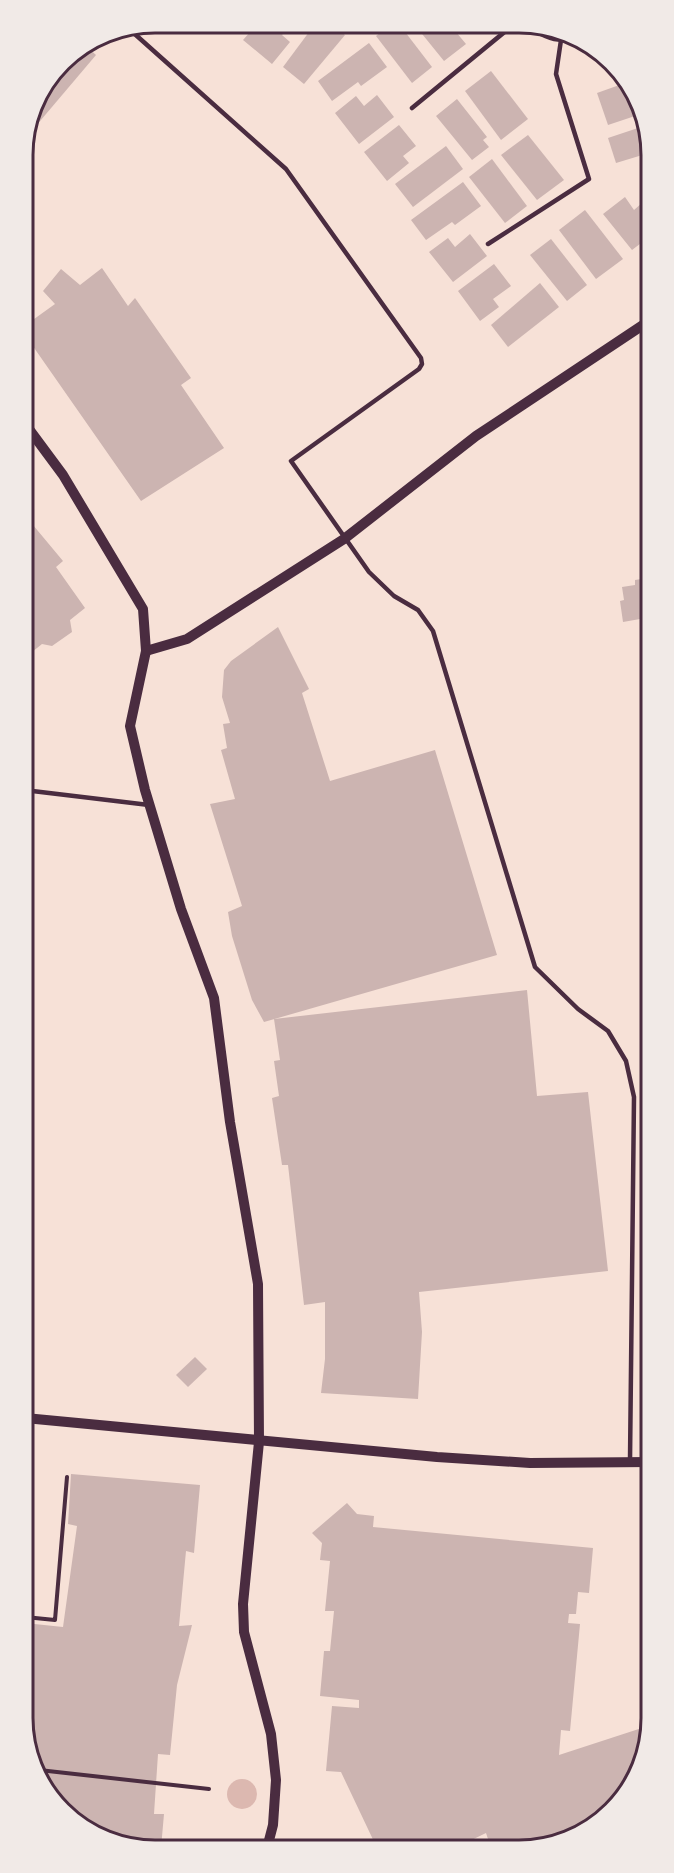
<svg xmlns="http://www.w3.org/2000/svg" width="674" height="1873" viewBox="0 0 674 1873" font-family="'PT Sans',sans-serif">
	<rect width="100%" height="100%" fill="#f7e1d7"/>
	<circle fill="#dcb8b0" cx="242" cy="1794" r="15"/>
	<g fill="#ccb4b1">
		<polygon points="223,23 245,23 237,34"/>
		<polygon points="258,23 292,23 282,35 290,42 272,64 243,40"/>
		<polygon points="315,24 331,24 345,35 304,84 283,67"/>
		<polygon points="392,24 399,24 432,67 412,83 376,36"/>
		<polygon points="414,24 458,25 461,28 456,32 466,44 444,61"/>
		<polygon points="369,43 387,67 361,86 358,82 332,101 318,81"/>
		<polygon points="85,45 96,55 24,140 36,96 67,56"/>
		<polygon points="491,71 528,119 501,140 465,91"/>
		<polygon points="625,83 641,114 608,125 597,93"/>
		<polygon points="377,95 394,117 359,144 335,113 356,96 364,106"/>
		<polygon points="457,99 487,137 483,140 489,147 472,160 436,116"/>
		<polygon points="399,125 416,146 403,156 409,163 387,181 364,152"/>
		<polygon points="647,125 649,153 616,163 608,138"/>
		<polygon points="528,135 564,180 537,200 501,155"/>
		<polygon points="446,146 463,169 413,207 395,184"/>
		<polygon points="492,159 527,206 505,223 469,177"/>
		<polygon points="463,182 481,206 455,225 452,222 426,240 411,220"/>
		<polygon points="625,197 634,210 642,203 649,212 649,237 632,250 603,214"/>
		<polygon points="585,210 623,259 596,279 559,230"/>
		<polygon points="470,234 487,256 453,282 429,252 448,238 455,247"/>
		<polygon points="551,239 587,285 567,301 530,255"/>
		<polygon points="494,264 511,286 493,299 499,307 480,321 458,291"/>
		<polygon points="102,268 128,306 135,298 191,378 181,385 224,448 141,501 23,332 23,327 55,304 43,291 61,269 80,285"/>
		<polygon points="540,283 559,307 508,347 491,325"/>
		<polygon points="23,513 63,561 56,567 85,608 70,620 72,632 52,646 42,644 27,656 24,651"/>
		<polygon points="646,567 650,567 650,637 644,638 640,619 623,622 620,601 624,600 622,587 635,585 635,580 648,578"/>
		<polygon points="278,627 309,689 302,693 330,781 435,750 497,955 264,1022 252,1000 232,936 228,912 242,906 210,804 235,799 221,750 227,748 223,724 230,723 222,697 224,670 231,661"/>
		<polygon points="527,990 537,1096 588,1092 608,1271 419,1292 422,1332 418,1399 321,1393 325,1359 325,1302 304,1305 288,1165 282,1165 272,1098 279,1096 274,1061 280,1060 274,1019"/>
		<polygon points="195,1357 207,1369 188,1387 176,1375"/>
		<polygon points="71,1474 200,1485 194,1553 186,1551 179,1626 192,1625 177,1685 170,1755 158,1754 154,1814 164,1814 161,1848 129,1848 61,1812 25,1745 25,1623 63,1627 77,1526 68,1524"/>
		<polygon points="347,1503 357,1514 374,1516 373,1527 593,1548 589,1593 578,1592 576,1614 569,1614 568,1623 580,1624 570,1731 561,1730 559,1755 651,1725 619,1805 546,1848 491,1848 486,1833 455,1848 377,1848 341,1772 326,1771 332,1706 359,1708 359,1700 320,1696 324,1651 330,1651 334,1611 325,1611 330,1561 320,1560 322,1543 312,1533"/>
	</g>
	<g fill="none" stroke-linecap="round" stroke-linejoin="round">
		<g stroke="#4a2c40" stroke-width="4">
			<polyline points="25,1617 55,1620 67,1477"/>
			<polyline points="39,1770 209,1789"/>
		</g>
		<g stroke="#4a2c40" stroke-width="4.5">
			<polyline points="128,28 286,169 421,358 422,364 419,369 291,461 369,572 394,596 418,610 433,631 535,967 578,1009 608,1031 626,1061 634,1097 630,1461"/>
			<polyline points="412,108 513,25"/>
			<polyline points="488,244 589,179 556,74 561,40"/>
			<polyline points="24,790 149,805"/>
		</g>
		<path stroke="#4a2c40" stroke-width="6" d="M528,25C539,33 555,42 569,38"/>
		<g stroke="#4a2c40" stroke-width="10">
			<polyline points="23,421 63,475 143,609 146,651 130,726 145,790 181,909 214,998 230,1122 258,1284 259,1442 243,1604 244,1632 271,1734 276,1780 273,1825 267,1848"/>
			<polyline points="146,651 187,639 344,539 476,436 649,321"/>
			<polyline points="25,1418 437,1457 530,1463 651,1462"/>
		</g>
	</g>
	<path d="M0 0H674V1873H0ZM155 33H519A122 122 0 0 1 641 155V1718A122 122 0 0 1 519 1840H155A122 122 0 0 1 33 1718V155A122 122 0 0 1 155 33Z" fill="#f1eae7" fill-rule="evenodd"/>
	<path fill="none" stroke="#4a2c40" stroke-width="3" d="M155 33H519A122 122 0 0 1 641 155V1718A122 122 0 0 1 519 1840H155A122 122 0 0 1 33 1718V155A122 122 0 0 1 155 33Z"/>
</svg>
